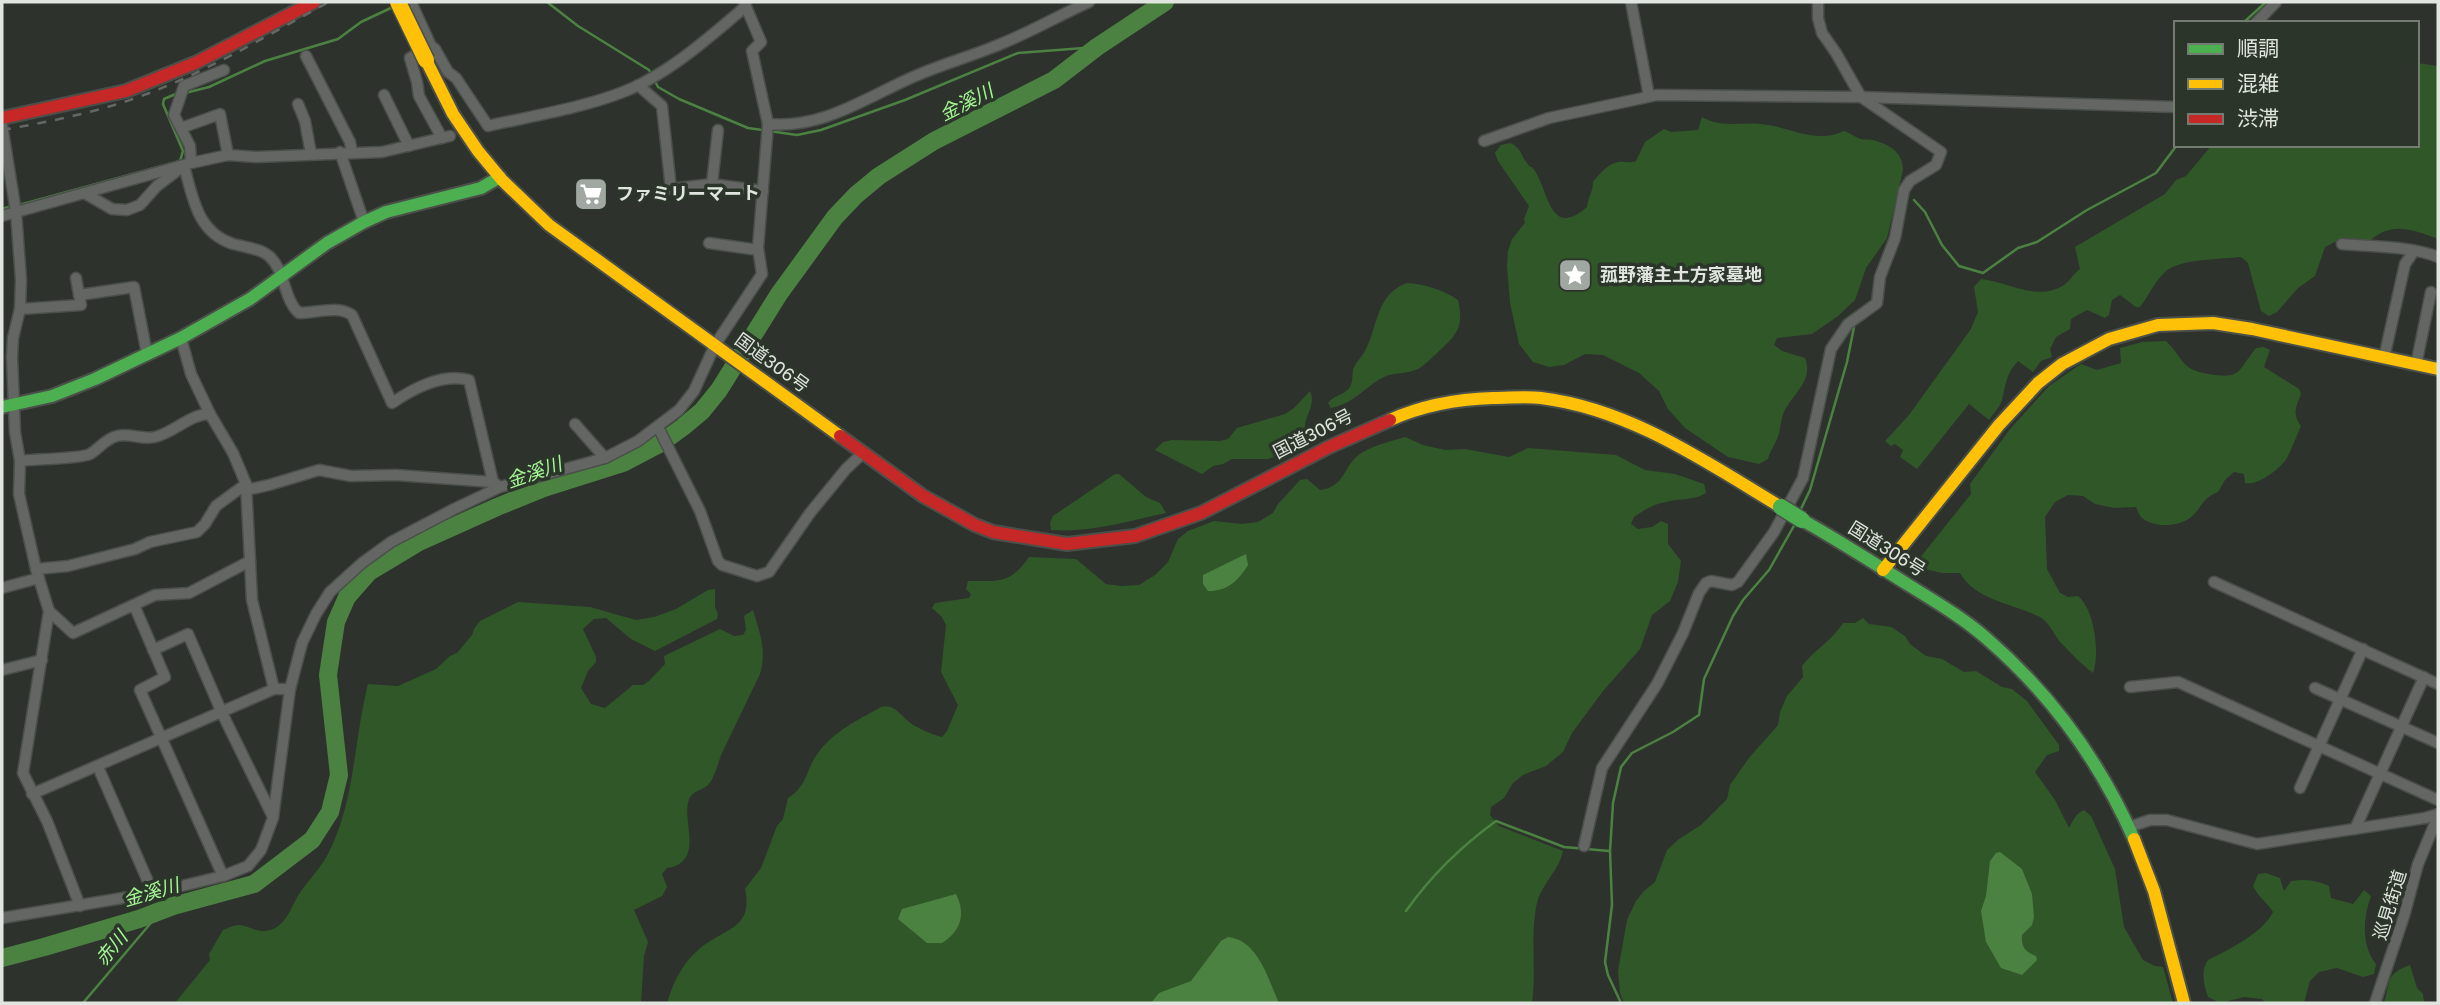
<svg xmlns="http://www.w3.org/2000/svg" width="2440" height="1005" viewBox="0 0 2440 1005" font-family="'Golos Text','Noto Sans JP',sans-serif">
	<rect width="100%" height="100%" fill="#2d322d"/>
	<g fill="#305728">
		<path d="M2417,63L2438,66V239C2414,230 2392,221 2371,240L2335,242L2325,247L2315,276L2298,288L2277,312L2269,316L2261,311L2248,263L2241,257C2222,259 2180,259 2166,271C2155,281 2149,295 2140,307H2136L2120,295L2112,300L2109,315L2105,318L2087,310L2071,319L2070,329L2056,337L2050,349L2052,357L2041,361L2033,372L2018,361C2006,374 2006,384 2002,400C2000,407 1993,414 1989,420L1969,404L1917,469L1900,457L1903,450L1895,444L1891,446L1885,441L1909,415L1971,329L1978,312L1974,287L1981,279C2009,282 2037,302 2064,285C2070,281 2074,273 2080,269L2075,247L2165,194L2176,180L2186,176L2212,145H2417Z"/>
		<path d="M1702,117C1721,128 1739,122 1760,124C1789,126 1815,145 1844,131C1850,133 1855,137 1861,139C1864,140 1868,139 1872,140C1889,144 1903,152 1903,170L1887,238L1866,268L1855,300L1838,316L1812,334L1777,338L1774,345L1782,351L1805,358C1814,381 1792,394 1784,412C1780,421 1781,431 1777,439C1774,446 1770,451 1768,459L1759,464L1728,457L1685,428L1668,409L1659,391L1639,373L1603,355L1585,354L1564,365L1549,367L1533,362L1519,344L1510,303L1507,266L1508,251L1512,239L1525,223L1524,219L1529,206L1498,161L1495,153L1501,145L1510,143C1522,148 1520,155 1527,163C1533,172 1529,162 1535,171C1549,193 1550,239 1587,207C1588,197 1593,192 1593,182C1599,174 1608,164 1618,162C1625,161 1629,164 1636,161L1645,142L1664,129L1671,132L1698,130Z"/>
		<path d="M1407,283C1424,284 1444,290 1458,300C1465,329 1455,336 1435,355C1430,359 1424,366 1418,369C1407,374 1393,372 1382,378C1362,389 1355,403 1331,408L1328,403C1334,395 1345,395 1350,387C1353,382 1352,375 1353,370C1355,363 1361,358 1365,351C1378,326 1376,294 1407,283Z"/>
		<path d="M2166,341C2175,349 2180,360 2187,366C2193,371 2202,373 2208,374C2242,380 2238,370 2256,348L2264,347L2270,350L2264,367L2299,389L2301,394C2296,407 2292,414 2301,426C2296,437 2292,448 2287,458C2280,469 2258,486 2245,483L2244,474L2234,472L2225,480L2218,492C2202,498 2202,508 2190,518C2178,527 2152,528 2141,517C2139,515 2138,511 2136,507L2114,508L2095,504L2083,496L2068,495L2055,502L2045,517L2047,569L2060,593L2068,597L2078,596C2095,610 2100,654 2093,673C2082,665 2071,653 2061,643C2054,635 2049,622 2040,617C2014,604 1975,600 1960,573H1942L1921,568L1919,559L1971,494L1970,484L2010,429L2049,386L2081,364L2097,370L2121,363L2120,348L2142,342Z"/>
		<path d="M1310,391C1316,405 1306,413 1305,426C1305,430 1306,435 1307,439L1295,448L1268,459H1232L1223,464L1213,466L1202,474L1155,450L1163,442L1172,440L1220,441L1228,439L1237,428L1285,414L1294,408Z"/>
		<path d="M1405,437L1423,445L1445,450L1465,449L1509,457L1528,448L1616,455L1645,470L1675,474L1704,484L1706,493C1694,501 1680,498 1666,502C1654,504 1644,510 1634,517L1631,524L1638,529L1652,527L1661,521L1668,524V544L1681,561L1678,582L1670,601L1652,615L1640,649L1603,691L1572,733L1563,752L1546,766L1523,775L1513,783L1504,798L1491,807L1490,815L1499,826L1563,851C1560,868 1544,882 1538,899C1529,932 1537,970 1532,1003H667C672,985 682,964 697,951C722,928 754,931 745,889L761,868L777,826L783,819L788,798C807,787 806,769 818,753C834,731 858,720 881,707C896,703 902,719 915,726C923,730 933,735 942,737L947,731L958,705L941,672L946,625L942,617L932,608L935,603L969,598L971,594L966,589L968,581C1000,581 1010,584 1029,557L1076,559L1106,584L1121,586L1139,585L1155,575L1168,562L1178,539L1188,531L1214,521L1242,524L1258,522L1273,513L1278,504L1300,480L1307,479L1320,490C1347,487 1343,463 1363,452C1375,445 1392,441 1405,437Z"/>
		<path d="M1115,474H1119L1146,497L1160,503L1166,513C1128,521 1090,533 1051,530L1050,523L1053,516Z"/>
		<path d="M715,589V607L718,614L717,619L655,651L631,639L606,618L594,619L583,629L596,657V662L588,671L581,688L591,704L605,708L633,685H643L649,681L665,664L664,656L720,629L734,636L743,635L746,630L744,616L753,610C760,634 767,650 760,674L721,755C718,764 714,779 708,785C700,792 691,790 688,803C683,824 704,862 667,868L662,874L667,887L662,896L634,910L648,942L644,956L641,1003H175L210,960L209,954L223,930C228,928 234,925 239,925C250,926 258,934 270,930C285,927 292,906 299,894C309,879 322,867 330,850C355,799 354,739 368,684L398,686L436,669L450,656L457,653L472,635L474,629L480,621L518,602L590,607L636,620L654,617L676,609L708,590Z"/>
		<path d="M1863,618L1869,624L1891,627L1905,636L1910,644L1926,656L1942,659L1964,672L1976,671L2002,687L2012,689L2027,701L2059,745V751L2047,755L2035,772L2055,800L2069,828C2073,821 2075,814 2084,810L2091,816L2115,869L2124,927L2143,960L2155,966L2163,967L2173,1003H1624L1620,993L1618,971L1627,920L1636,901L1644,891L1655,882L1667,850L1679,839L1701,825L1727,799L1730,785L1749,758L1778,725L1780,712L1787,696L1803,677L1802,666C1814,650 1832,641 1843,623H1855Z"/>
		<path d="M2266,873L2280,878L2284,891L2291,881C2305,879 2316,880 2329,886L2331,898L2353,904L2364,890L2371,896C2363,918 2361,945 2376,964L2374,974L2363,977L2337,968L2319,972L2310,981L2304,1003H2265L2262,999L2244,997L2220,1003L2208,997C2204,985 2200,971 2208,960C2228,950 2263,933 2273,912C2267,902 2258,897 2253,886L2258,874Z"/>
		<path d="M2410,965L2417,988L2423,994L2424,1003H2384C2391,981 2385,974 2410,965Z"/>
	</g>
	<g fill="#4c8241">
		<path d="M1246,554L1248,565C1238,581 1228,591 1208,591L1203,584V575Z"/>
		<path d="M2000,852L2022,869L2032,894L2034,917L2032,925L2022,935C2021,947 2025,952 2036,956L2037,960L2022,975L2001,968L1986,942L1981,911L1986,896L1990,861L1996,853Z"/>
		<path d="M956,894C966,914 961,931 942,943H927L898,919L902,909Z"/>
		<path d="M1228,937C1258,940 1268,979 1279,1003H1151L1159,993L1191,981L1221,941Z"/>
	</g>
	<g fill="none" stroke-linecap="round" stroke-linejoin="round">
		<g stroke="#4c8241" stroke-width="2.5">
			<polyline points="547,2 578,26 649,70 658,87 679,99 748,128 797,135 821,130 905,100 1018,53 1097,47"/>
			<polyline points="2243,23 2266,2"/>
			<polyline points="185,93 209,87 265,61 338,39 361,22 393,7"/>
			<polyline points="1914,200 1925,212 1942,245 1959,266 1983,273 2018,248 2037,242 2087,210 2156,173 2177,145"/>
			<polyline points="19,205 180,161 183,151 163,104 164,99 178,93"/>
			<polyline points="2,209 12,206"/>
			<polyline points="1800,511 1810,490 1847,362 1854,327"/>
			<path d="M1406,911C1430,877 1463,845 1496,821L1564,847L1609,851"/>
			<polyline points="83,1003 161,911"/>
			<polyline points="1621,1003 1608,975 1605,962 1612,905 1610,851 1613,803 1621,767 1632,753 1673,732 1699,715 1704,679 1733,616 1743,600 1769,570 1795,524"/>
		</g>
		<polyline stroke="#4c8241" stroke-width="18" points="2,958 44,947 139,919 173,906 254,884 312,840 330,812 339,775 328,675 336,622 347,597 369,572 419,542 497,507 544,488 623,463 661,443 683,427 702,411 719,390 779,294 835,217 856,195 879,176 934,141 1054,80 1097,47 1165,2"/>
		<g stroke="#4a4f4a" stroke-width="13">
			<g id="street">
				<polyline points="411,2 431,46"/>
				<polyline points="1631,2 1649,96"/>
				<polyline points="2256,23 2276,2"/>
				<polyline points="306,56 350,142 352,152"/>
				<polyline points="638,85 662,106 671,189 712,184 763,191"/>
				<polyline points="384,95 409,146"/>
				<polyline points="298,104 305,121 311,154"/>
				<path d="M768,124C823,129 865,98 913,77C942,64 973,56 1003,43C1032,31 1060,15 1089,2"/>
				<polyline points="2,125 16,212 21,280 20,309 13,338 12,357 15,432 20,461 19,494 36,569 49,611 23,773 47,821 80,906"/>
				<polyline points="181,128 220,114 228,155"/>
				<path d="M442,138L419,96L417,82L410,58L431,46L435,49L448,72L456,78L488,126C532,116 582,108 623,92C667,75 710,37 746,6"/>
				<polyline points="1484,141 1549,118 1657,95 1861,97 2176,107"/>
				<polyline points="340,152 364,222"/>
				<polyline points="191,163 190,146 174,115 184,86 224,70"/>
				<path d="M184,166C193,198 197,232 233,244C245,247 261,249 269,256C286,271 283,299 299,313C316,313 338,305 352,315L392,403C414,388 442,373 469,380L493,482"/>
				<polyline points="712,184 718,130"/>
				<polyline points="86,194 112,209 127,210 140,205 157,186 178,170"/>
				<polyline points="2,216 191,163 228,155 256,157 382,152 450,136"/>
				<polyline points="709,243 758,250"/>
				<path d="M2342,244C2372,247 2411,246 2438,257"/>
				<polyline points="79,295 134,287 147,354"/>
				<polyline points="20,309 81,305 76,278"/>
				<polyline points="181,338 191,374 210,414"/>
				<polyline points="2384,358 2405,264 2414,251"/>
				<polyline points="2416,365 2431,292"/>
				<polyline points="575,424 605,458"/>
				<polyline points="658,427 700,511 718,561 722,565 757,576 769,572 810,513 846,469 863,453"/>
				<path d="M20,461C34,459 80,459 90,454C100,448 105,439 117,436C130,433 143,440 155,437C175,432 190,414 210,414L233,453L246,484L250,561L189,593L155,595L73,633L49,611"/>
				<polyline points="246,490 269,485 319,470 351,476 396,475 493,482 497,485"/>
				<polyline points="250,561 252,600 274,689"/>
				<polyline points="36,569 68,566 135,549 150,542 197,532 205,524 216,506 246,484"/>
				<polyline points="2214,582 2438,684"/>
				<polyline points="2,588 39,578"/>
				<polyline points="134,605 165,677 140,690 223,876"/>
				<polyline points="153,650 188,634 222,713 273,817"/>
				<polyline points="2,670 42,660"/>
				<polyline points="2130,687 2178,682 2438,800"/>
				<polyline points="2315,688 2438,743"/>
				<polyline points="98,767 153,893"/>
				<polyline points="2300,788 2363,649"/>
				<polyline points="32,794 274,689 290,689"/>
				<polyline points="2129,827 2150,820 2167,820 2257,844 2425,818 2438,814"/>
				<polyline points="2355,829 2424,677"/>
				<polyline points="1584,846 1602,768 1657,684 1683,633 1699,593 1706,583 1711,581 1732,585 1738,582 1774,532 1803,478 1831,349 1848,324 1877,303 1880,277 1895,238 1904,190 1910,181 1936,165 1941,152 1861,97 1836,53 1822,33 1818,18 1818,2"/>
				<polyline points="2,918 153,893 223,876 248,866 261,850 273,818 290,689 302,643 316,614 330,592 362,563 391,542 454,509 500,487 605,458 638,441 679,410 694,391 715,345 762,274 758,248 768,124 752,51 761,42 744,2"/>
				<polyline points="2375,1003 2404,916 2418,864 2438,816"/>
			</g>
		</g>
		<g stroke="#4a4f4a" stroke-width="16">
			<g id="fast">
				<polyline points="2,407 52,396 95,379 181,338 250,299 327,243 364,222 386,212 481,188 500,177"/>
				<path d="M1802,520C1838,540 1872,562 1907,584C1934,601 1962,617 1986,638C2050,693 2100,762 2134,839"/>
			</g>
		</g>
		<g stroke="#4a4f4a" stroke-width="16">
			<g id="slow">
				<polyline points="426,60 453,114 478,151 502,180 549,225 840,436"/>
				<path d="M1390,420C1421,406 1459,399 1493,398C1509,398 1526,396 1541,398C1630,409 1706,462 1781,507"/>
				<polyline points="1883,570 1999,425 2038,383 2062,364 2109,339 2158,325 2213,323 2252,329 2438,369"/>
				<polyline points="2134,839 2154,891 2184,1003"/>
			</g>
		</g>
		<g stroke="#4a4f4a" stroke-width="16">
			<g id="jam">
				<polyline points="2,118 126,91 195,63 314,2"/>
				<polyline points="840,436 923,496 975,525 993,532 1067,544 1135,536 1201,513 1329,447 1390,420"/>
			</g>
		</g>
		<use href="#street" stroke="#636663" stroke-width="10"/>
		<use href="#fast" stroke="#4caf50" stroke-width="12"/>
		<use href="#slow" stroke="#ffc107" stroke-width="12"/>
		<use href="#jam" stroke="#c62828" stroke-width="12"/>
		<path stroke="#646864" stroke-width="2.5" stroke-dasharray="9 9" stroke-linecap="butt" d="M2,130C54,121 108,110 157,90C217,66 273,32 329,2"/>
		<g stroke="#4a4f4a" stroke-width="19" stroke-linecap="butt">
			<polyline id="fast-bridge" points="1781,507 1802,520"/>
		</g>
		<g stroke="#4a4f4a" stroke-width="19" stroke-linecap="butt">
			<polyline id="slow-bridge" points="398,2 426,60"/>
		</g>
		<use href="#fast-bridge" stroke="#4caf50" stroke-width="16"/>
		<use href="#slow-bridge" stroke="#ffc107" stroke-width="16"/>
	</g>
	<defs>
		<g id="supermarket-square" transform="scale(1.75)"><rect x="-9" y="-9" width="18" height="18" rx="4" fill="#a1a7a1" stroke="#2c352a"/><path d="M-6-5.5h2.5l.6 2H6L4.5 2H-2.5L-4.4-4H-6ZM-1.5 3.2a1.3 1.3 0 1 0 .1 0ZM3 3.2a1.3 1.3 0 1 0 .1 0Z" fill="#fff"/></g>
		<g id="sight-square" transform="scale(1.75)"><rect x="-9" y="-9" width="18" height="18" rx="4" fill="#a1a7a1" stroke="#2c352a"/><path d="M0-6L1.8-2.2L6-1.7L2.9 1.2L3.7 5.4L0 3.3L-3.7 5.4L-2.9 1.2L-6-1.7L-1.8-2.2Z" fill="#fff"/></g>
	</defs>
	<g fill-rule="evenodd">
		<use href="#supermarket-square" x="591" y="194"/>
		<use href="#sight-square" x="1575" y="275"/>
	</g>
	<g text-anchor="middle" stroke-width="7" stroke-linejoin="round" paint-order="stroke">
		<g font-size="18" font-weight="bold" fill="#e0e6df" stroke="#2c352a" text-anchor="start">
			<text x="616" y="200">ファミリーマート</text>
			<text x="1600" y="281">菰野藩主土方家墓地</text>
		</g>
		<g font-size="18" fill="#e0e6df" stroke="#2c352a">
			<text transform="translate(772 363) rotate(36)" y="6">国道306号</text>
			<text transform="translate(1313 434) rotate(-27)" y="6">国道306号</text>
			<text transform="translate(1887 549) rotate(32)" y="6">国道306号</text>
			<text transform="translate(2390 905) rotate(-73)" y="6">巡見街道</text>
		</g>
		<g font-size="19" font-style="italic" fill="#a5f695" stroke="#2c352a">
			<text transform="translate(966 102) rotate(-27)" y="7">金溪川</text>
			<text transform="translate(534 472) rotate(-19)" y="7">金溪川</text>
			<text transform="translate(151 892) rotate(-16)" y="7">金溪川</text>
			<text transform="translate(111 948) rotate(-50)" y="7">赤川</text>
		</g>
	</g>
	<rect width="2440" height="1005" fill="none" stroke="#e0e6df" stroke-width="7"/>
	<rect x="2174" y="21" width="245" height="126" fill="#2c352a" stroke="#747c72" stroke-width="2"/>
	<rect x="2188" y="44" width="35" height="10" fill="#4caf50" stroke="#747c72" stroke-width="2"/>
	<text x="2237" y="56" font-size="21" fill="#e0e6df">順調</text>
	<rect x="2188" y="79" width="35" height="10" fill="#ffc107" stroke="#747c72" stroke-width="2"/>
	<text x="2237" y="91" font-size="21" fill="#e0e6df">混雑</text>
	<rect x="2188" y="114" width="35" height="10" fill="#c62828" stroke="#747c72" stroke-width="2"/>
	<text x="2237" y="126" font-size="21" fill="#e0e6df">渋滞</text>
</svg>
